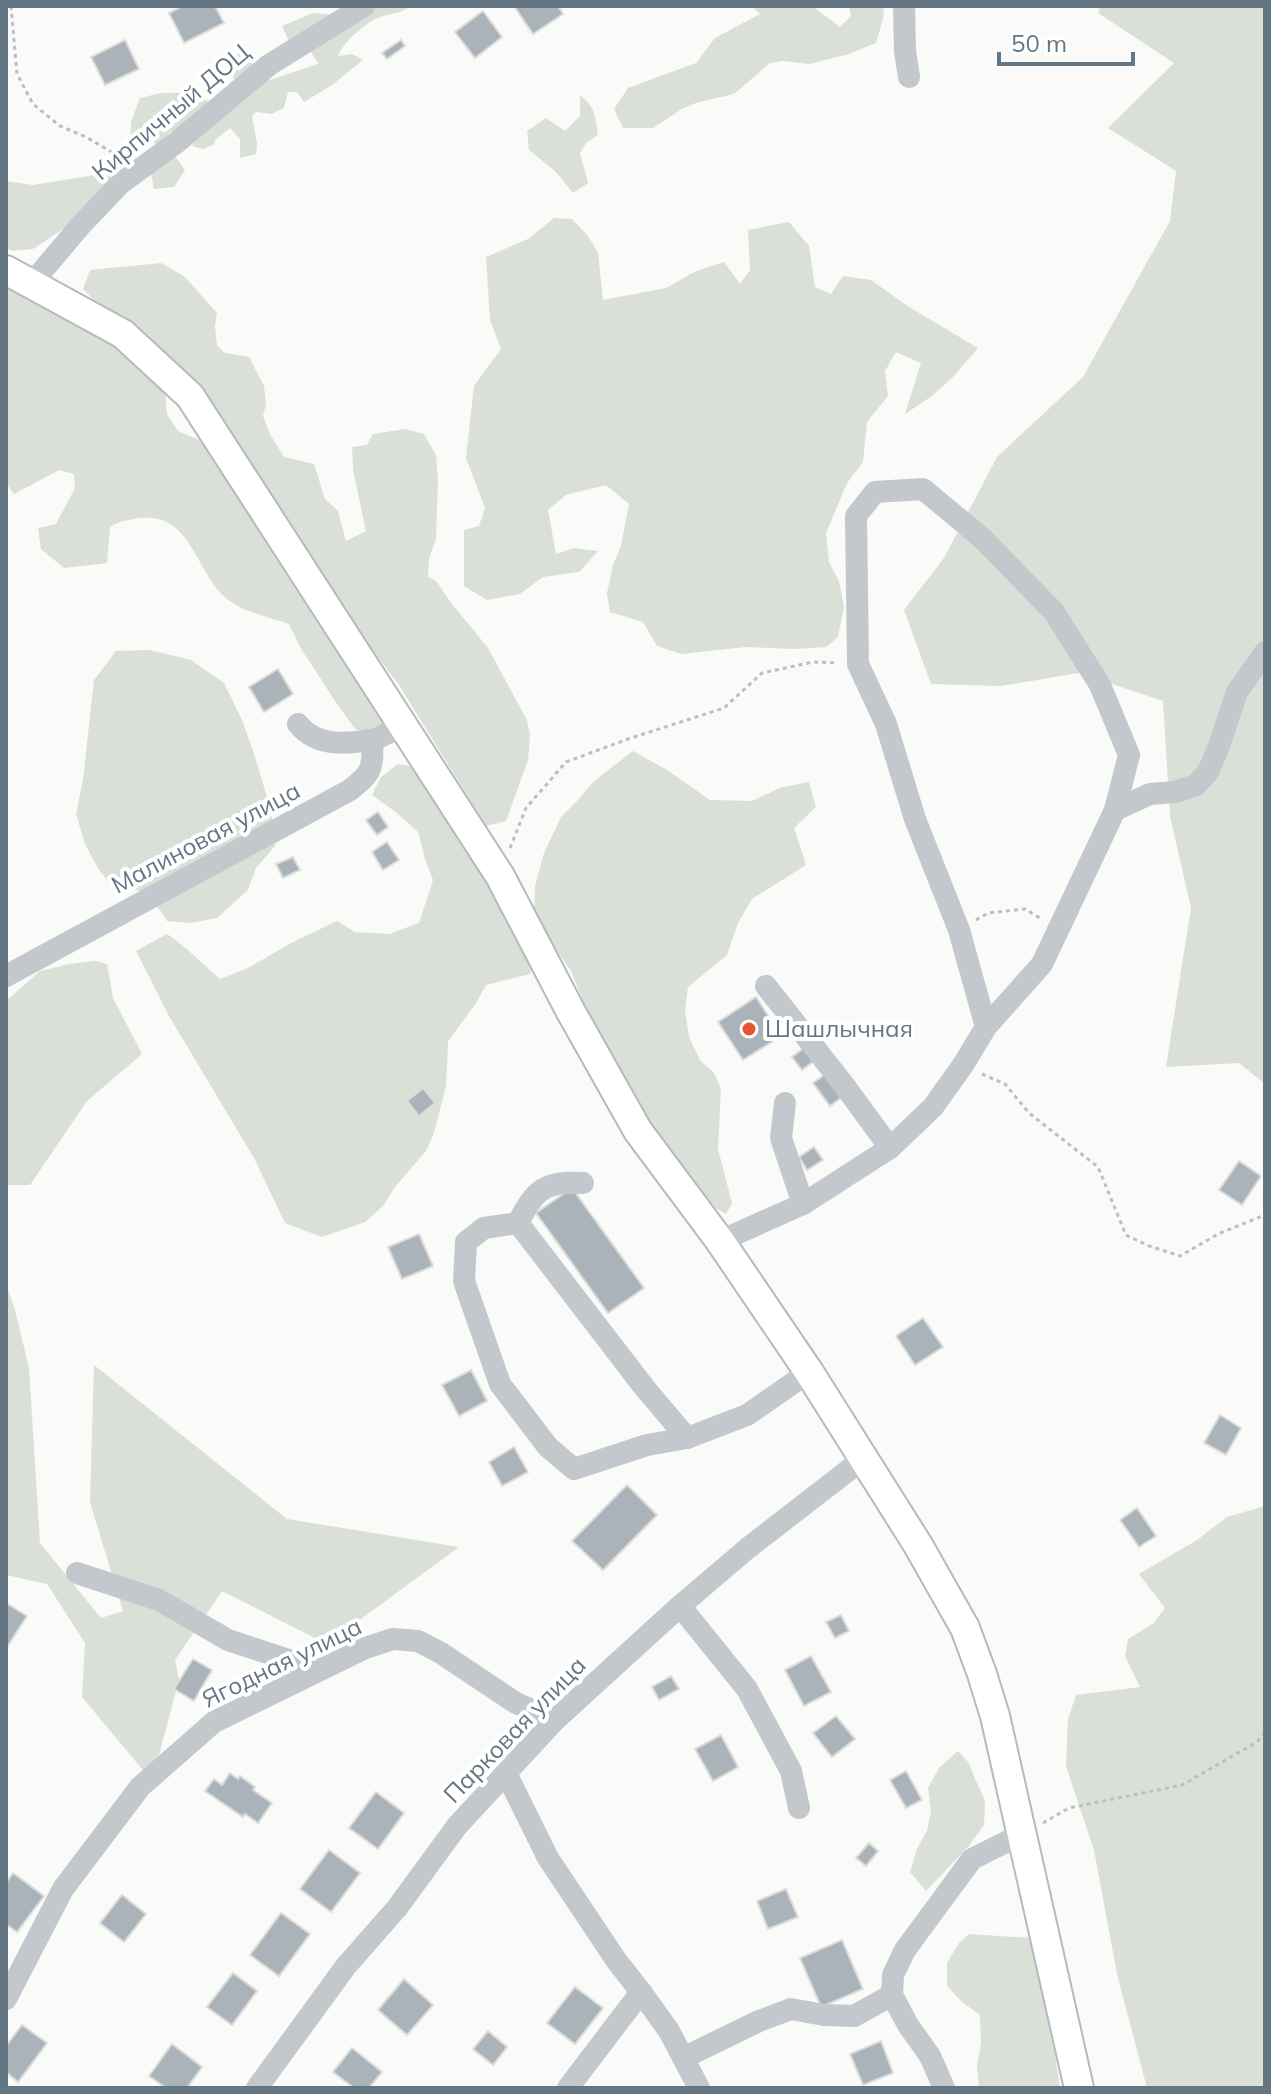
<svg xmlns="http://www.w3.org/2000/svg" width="1271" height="2094" viewBox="0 0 1271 2094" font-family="Mulish,sans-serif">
	<rect width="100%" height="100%" fill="#fafaf8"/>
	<g fill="#dadfd7">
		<path d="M356,6H410C401,14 391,13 380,17C365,23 344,41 338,56L352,54L363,60L332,85L304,102L297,92H288L284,108L271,114L256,112L252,116L257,143L256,154L240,158V139L230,128L216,139L213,145L203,149L192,146L203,129L185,125L169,133L165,142L185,170L174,187L154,189L150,168C155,160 158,149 153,139L144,146L130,149L131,122L140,98L161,93H195L222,110L235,83L232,71L238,53L254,63L270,80L318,64L310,50L291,46L282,26L313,13L337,15Z"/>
		<polygon points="752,6 812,6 840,27 851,16 849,6 884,6 883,19 876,43 849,54 810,64 783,61 770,63 734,94 696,103 682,109 653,128 623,128 614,109 628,88 696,63 715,38 760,14"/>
		<polygon points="1101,6 1265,6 1265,1084 1239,1063 1166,1067 1191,908 1170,816 1163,701 1079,673 1001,686 931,684 904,610 944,558 997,457 1083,377 1170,221 1176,171 1108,128 1174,63 1098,13"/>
		<path d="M580,95C596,108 595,116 598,135L586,143L580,153L588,183L573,193L556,172L529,150L527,131L546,118L565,131L580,116Z"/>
		<polygon points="120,171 107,200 33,249 13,251 6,248 6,181 33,185"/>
		<polygon points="554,218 572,219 588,236 598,253 603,300 666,288 696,271 724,262 740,284 750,270 748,230 789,222 809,246 815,287 831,294 843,276 871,280 909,307 978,348 953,377 932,396 905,414 921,363 896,352 885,371 888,396 867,422 863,462 847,483 826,533 829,562 839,581 844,607 838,637 826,647 795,649 746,647 681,654 657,646 643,622 610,612 607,593 613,565 621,546 629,504 606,485 566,495 548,510 556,554 574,548 598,551 579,572 543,577 520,594 487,600 464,586 464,530 479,526 485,508 466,458 474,386 501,349 490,320 486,257 528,239"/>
		<polygon points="161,263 184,276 217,313 215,327 217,346 225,353 249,357 264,386 266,404 263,416 270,434 284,457 314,464 325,499 338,511 346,541 366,531 353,470 352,447 367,445 373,434 405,429 424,434 436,455 438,480 436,539 429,558 428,577 436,581 452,604 488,648 527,720 530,735 528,760 506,821 486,826 399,685 368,644 279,510 175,365 122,316 97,303 83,289 90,270"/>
		<path d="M6,275L64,307L155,374L165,393L167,414L178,431L199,440L218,460L389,722L385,737L356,730L337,704L300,647L289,624C267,616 244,613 226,598C196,573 191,511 139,518C127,520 119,521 110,527L107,563L64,568L41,549L38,528L56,524L75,488L74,474L59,470L14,494L6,483Z"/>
		<path d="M149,650L191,660L224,683L242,720L253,751L271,810L275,846L256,868L248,890L217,918L190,923L167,921C149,893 145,889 112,886L99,870L85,844L76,814L83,780L94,680L116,651Z"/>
		<polygon points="633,751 667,770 710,800 752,801 780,788 809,782 816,807 794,828 806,865 752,899 738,923 727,955 688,987 685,1010 689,1037 700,1060 714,1073 721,1089 718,1149 732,1203 726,1214 715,1208 706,1196 680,1168 668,1147 651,1124 636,1095 604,1042 586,1019 581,996 571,971 534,918 535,886 544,853 561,817 577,801 593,782"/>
		<path d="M398,764L421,768L534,962L530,974L486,985L475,1005L448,1041L446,1086L434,1133L426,1151L394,1188L384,1205L365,1222L322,1237L285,1223L254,1158L169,1016L136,951L167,934C187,947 202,964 220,979L248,968L293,942L337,921L355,932L389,934L419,923L433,880L425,859L418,832L397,813L372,795L381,777Z"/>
		<polygon points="95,961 107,964 113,998 142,1054 87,1101 30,1185 6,1185 6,1001 40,971 69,964"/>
		<polygon points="6,1284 15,1310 29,1368 40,1543 101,1618 123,1611 90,1502 94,1365 287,1519 459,1547 327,1644 222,1591 175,1660 179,1680 152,1781 82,1697 85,1643 47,1584 6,1575"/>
		<polygon points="1265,1506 1265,2088 1147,2088 1117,1974 1094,1850 1066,1766 1068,1719 1076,1695 1140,1687 1125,1656 1128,1639 1154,1623 1165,1608 1139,1574 1197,1540 1227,1517"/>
		<polygon points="958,1751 969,1763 975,1779 985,1800 984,1825 968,1847 926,1891 910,1872 917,1849 927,1831 931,1811 928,1788 939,1768"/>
		<polygon points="969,1934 1031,1938 1048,2008 1060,2088 979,2088 977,2067 981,2043 980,2015 962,2002 947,1986 947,1963 959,1943"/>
	</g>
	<g fill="#aab3b9" stroke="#dcdcda" stroke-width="2">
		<polygon points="183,6 215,6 224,23 184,43 169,13"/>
		<polygon points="514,6 558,6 563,14 533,34"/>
		<polygon points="483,11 502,37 475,58 455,32"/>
		<polygon points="125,40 139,69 105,85 91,57"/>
		<polygon points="401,40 405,46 387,59 382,53"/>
		<polygon points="278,669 293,694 264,712 249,687"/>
		<polygon points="378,812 388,827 377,835 366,820"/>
		<polygon points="387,842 399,860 383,870 372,852"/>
		<polygon points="293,857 300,870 283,878 276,864"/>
		<polygon points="756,997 781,1036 743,1060 718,1022"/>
		<polygon points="808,1045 818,1058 802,1070 792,1057"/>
		<polygon points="830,1071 847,1093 830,1106 813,1083"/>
		<polygon points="423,1088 435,1103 419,1116 407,1101"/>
		<polygon points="814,1147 823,1160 807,1170 799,1157"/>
		<polygon points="1239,1161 1261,1176 1242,1205 1219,1190"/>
		<polygon points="572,1188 644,1288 608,1313 536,1213"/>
		<polygon points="419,1234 433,1266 402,1279 388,1247"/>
		<polygon points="923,1318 943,1347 915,1365 896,1336"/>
		<polygon points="471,1370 487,1401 459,1416 442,1385"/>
		<polygon points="1220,1415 1241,1428 1226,1455 1204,1443"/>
		<polygon points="514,1447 528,1472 502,1486 489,1462"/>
		<polygon points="627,1485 657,1515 603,1570 572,1541"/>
		<polygon points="1137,1508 1156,1536 1139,1547 1120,1520"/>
		<polygon points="6,1603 27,1616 7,1647 6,1647"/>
		<polygon points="841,1615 849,1631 835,1638 826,1622"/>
		<polygon points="811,1656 831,1692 804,1706 785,1670"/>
		<polygon points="193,1659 212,1670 194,1701 174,1689"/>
		<polygon points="671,1676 679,1689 659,1700 652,1687"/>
		<polygon points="836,1716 855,1739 832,1757 813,1733"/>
		<polygon points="721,1735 738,1767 713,1781 695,1749"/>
		<polygon points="906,1771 922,1800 906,1808 890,1780"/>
		<polygon points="230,1773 238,1779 240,1776 255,1787 253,1790 272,1803 258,1823 245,1814 243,1817 205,1791 214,1779 222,1785"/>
		<polygon points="376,1792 404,1813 378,1849 349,1828"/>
		<polygon points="869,1843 878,1851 866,1866 856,1858"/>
		<polygon points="329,1850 360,1873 331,1912 300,1889"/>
		<polygon points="13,1873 44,1896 17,1932 6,1924 6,1883"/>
		<polygon points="786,1889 798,1917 768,1929 757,1901"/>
		<polygon points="122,1895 146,1914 124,1942 100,1923"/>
		<polygon points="281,1913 310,1934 279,1976 250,1955"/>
		<polygon points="842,1940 863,1989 821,2007 800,1958"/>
		<polygon points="233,1973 257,1991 232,2025 207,2007"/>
		<polygon points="404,1979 433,2005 407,2035 378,2010"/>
		<polygon points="575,1987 603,2008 575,2044 547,2023"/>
		<polygon points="22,2025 47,2043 18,2082 6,2072 6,2046"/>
		<polygon points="488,2031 507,2047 493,2065 473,2049"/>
		<polygon points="881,2041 893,2073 863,2085 850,2054"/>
		<polygon points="172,2044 202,2067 187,2088 166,2088 149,2076"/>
		<polygon points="352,2048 382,2072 369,2088 354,2088 333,2072"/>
	</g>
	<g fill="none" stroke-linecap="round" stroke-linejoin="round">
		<g stroke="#b5babe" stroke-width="32">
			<polyline id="major" points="6,270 123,334 190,396 500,876 571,1012 638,1131 720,1241 809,1372 918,1545 965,1628 982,1674 995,1716 1079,2088"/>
		</g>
		<g stroke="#bbbfc2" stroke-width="3" stroke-dasharray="4 4" stroke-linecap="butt">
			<polyline points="11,6 17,74 33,104 60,126 86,137 110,151 117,159"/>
			<polyline points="510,848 526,808 566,762 628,739 724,708 762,673 813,662 838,663"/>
			<polyline points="976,920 988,913 1025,909 1043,920"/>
			<polyline points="982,1074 1005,1084 1029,1113 1098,1167 1126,1235 1149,1246 1180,1256 1218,1234 1265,1215"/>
			<polyline points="1043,1823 1069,1808 1182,1785 1257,1742 1265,1733"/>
		</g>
		<g stroke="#c3c8cc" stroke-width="22">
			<polyline points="904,6 905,51 909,77"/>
			<polyline points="32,283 81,225 121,183 176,143 269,65 364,6"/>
			<path d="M298,724C317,748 349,744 376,739"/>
			<polyline points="1115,810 1150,794 1175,792 1196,785 1208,772 1219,746 1237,692 1265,652"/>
			<path d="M6,976L350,790C369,775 374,770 372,745L376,739L402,726"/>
			<polyline points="766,986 844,1085 890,1148"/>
			<polyline points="785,1103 781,1138 803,1204"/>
			<path d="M583,1183C545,1181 535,1189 518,1223L484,1228L466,1242L464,1281L500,1384L548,1447L574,1469L647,1445L687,1438L747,1415L809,1372"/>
			<polyline points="518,1223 644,1387 687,1438"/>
			<polyline points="720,1241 803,1204 890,1148 933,1107 963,1065 986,1027 959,930 915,819 886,724 858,664 856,516 875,492 923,489 982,538 1054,612 1100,685 1129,755 1115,810 1042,964 986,1027"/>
			<polyline points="77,1573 159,1600 228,1640 319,1670"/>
			<polyline points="680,1606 747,1689 791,1771 799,1808"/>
			<polyline points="506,1773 548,1858 616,1960 641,1992 568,2088"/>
			<polyline points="641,1992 669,2031 699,2088"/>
			<polyline points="6,1999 63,1889 140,1787 214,1722 365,1648 393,1639 418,1641 441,1653 516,1703 555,1720"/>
			<polyline points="683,2058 759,2021 791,2009 824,2015 854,2016 892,1995"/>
			<polyline points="257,2088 346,1966 397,1908 457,1826 555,1720 680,1606 748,1548 863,1459"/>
			<polyline points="944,2088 930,2056 908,2025 892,1995 893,1975 905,1950 972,1859 1020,1835"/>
		</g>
		<use href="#major" stroke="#fff" stroke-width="28"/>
	</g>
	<circle fill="#e4572e" stroke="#fff" stroke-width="3" cx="749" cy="1029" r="8"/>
	<g text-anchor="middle" stroke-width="8" stroke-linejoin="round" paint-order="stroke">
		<g font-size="24" fill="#657683" stroke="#fff">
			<text transform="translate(171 112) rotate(-40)" y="8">Кирпичный ДОЦ</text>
			<text transform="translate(206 838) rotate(-28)" y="8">Малиновая улица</text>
			<text transform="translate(282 1663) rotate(-26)" y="8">Ягодная улица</text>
			<text transform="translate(515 1730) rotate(-46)" y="8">Парковая улица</text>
		</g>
		<g font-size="24" fill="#657683" stroke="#fff" text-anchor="start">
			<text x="765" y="1037">Шашлычная</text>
		</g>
	</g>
	<rect width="1271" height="2094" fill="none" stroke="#657683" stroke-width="16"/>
	<path d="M999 52v12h134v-12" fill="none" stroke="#657683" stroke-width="4"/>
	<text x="1011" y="52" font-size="24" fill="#657683" stroke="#ffffff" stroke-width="6" paint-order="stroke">50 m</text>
</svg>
